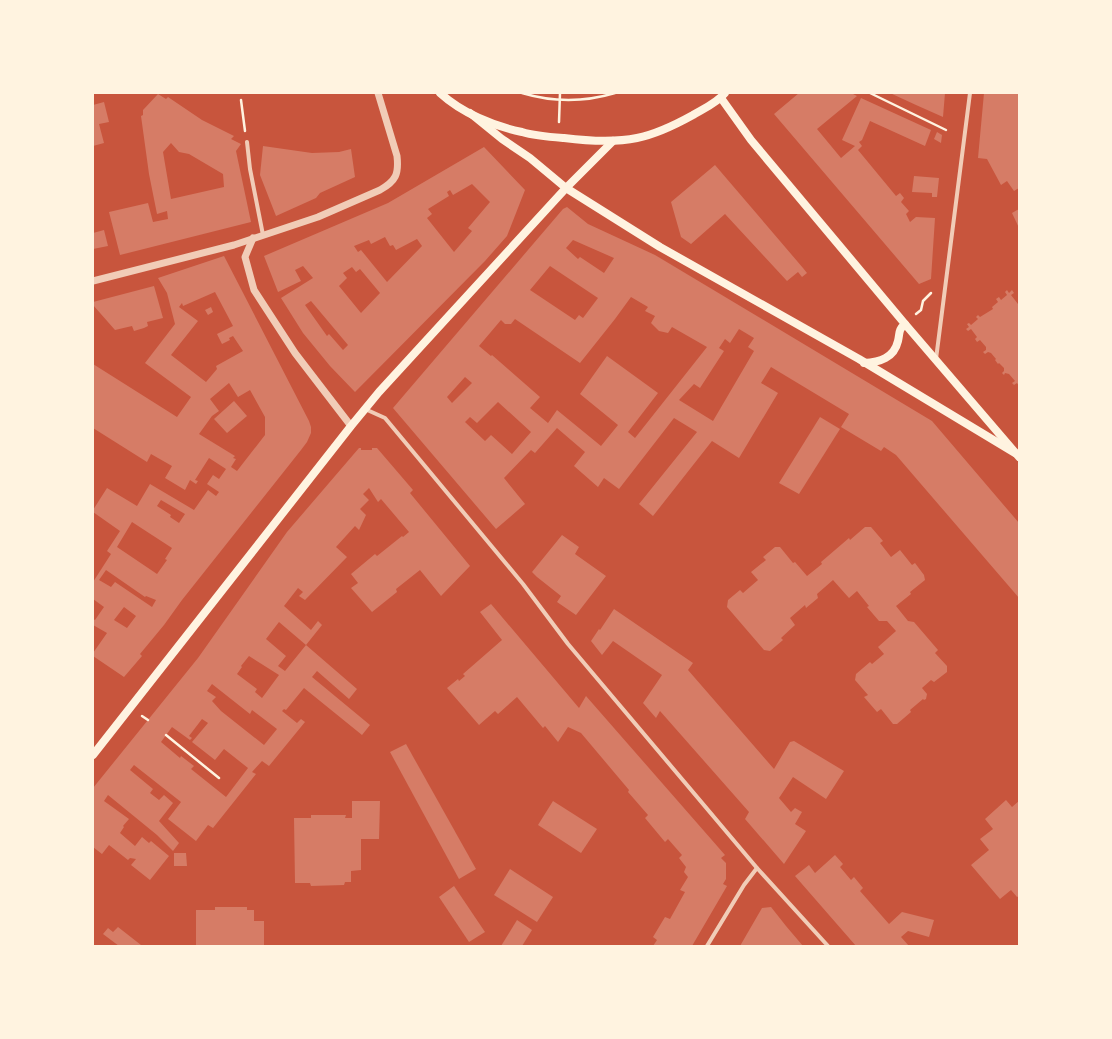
<svg xmlns="http://www.w3.org/2000/svg" width="1112" height="1039" viewBox="0 0 1112 1039" font-family="'PT Sans',sans-serif">
	<rect width="100%" height="100%" fill="#c8553d"/>
	<g fill="#d67c66" fill-rule="evenodd">
		<polygon points="799,93 851,93 857,96 817,129 841,158 855,146 842,140 861,98 931,130 925,146 870,121 862,140 859,142 862,146 858,150 896,196 900,193 904,198 901,202 909,211 906,214 910,222 916,217 935,218 931,279 919,284 774,114"/>
		<polygon points="890,93 945,93 943,117 916,105"/>
		<polygon points="984,93 1019,93 1019,188 1014,191 1007,181 1001,185 987,159 978,158"/>
		<path d="M158,94L166,99L168,97L202,120L234,136L231,139L241,144L236,151L251,222L120,255L109,212L148,203L153,222L168,219L167,211L157,214L149,174L141,116L143,115V110ZM171,143L179,152L189,154L223,174L224,187L171,199L163,152Z"/>
		<polygon points="104,102 109,122 99,124 104,143 93,146 93,105"/>
		<polygon points="937,132 942,135 941,143 934,139"/>
		<polygon points="263,146 312,153 339,152 351,149 355,177 320,193 316,198 276,216 260,175"/>
		<path d="M484,147L525,190L507,236L485,261L355,392L330,366L303,333L281,298L313,278L303,266L295,270L301,281L278,292L264,256L388,203ZM472,184L490,202L468,228L472,231L454,252L427,218L432,214L428,209L449,196L447,192L450,190L453,195ZM385,237L390,246L393,245L396,250L417,239L422,246L387,282L361,250L358,252L354,246L369,240L371,244ZM352,267L356,272L360,269L380,293L361,313L339,286L347,278L343,273ZM311,301L348,345L343,350L329,334L327,336L305,305Z"/>
		<polygon points="715,165 803,268 807,273 802,277 798,272 787,281 725,214 691,244 681,237 671,202"/>
		<polygon points="914,176 939,178 937,197 932,197 932,193 912,192"/>
		<path d="M567,207L588,224L655,255L932,421L1019,523V598L896,455L884,447L881,451L841,427L849,414L771,367L761,383L778,393L739,458L712,441L653,516L639,504L697,432L674,418L619,489L604,478L598,487L574,466L585,452L557,428L535,453L531,450L504,478L525,504L496,529L393,408L563,209ZM573,240L614,258L604,273L580,257L578,259L566,248ZM550,266L598,298L583,318L579,315L575,320L530,290ZM631,297L648,307L645,311L655,316L651,323L659,331L668,333L672,327L707,347L635,438L628,432L658,393L607,356L580,394L618,425L601,446L557,410L548,423L530,408L540,397L492,355L491,356L479,346L501,320L505,324H511L515,319L580,363L615,319ZM739,329L754,338L748,347L754,351L713,421L679,400L694,384L700,388L724,351L719,348L725,339L730,343ZM465,377L472,383L452,403L447,397ZM498,402L531,432L512,454L491,435L485,441L465,422L470,417L477,423Z"/>
		<polygon points="1019,209 1019,228 1012,213"/>
		<polygon points="104,230 108,246 93,249 93,233"/>
		<path d="M224,256L309,421L311,427V433L307,442L301,450L182,600L164,625L140,654L142,656L124,677L93,656V653L107,633L93,625V619L95,620L104,607L93,599V582L111,554L107,551L120,531L93,512V510L107,488L137,506L150,484L194,510L208,490L216,496L219,492L207,484L213,475L219,479L226,469L209,458L195,480L198,481L196,484L190,480L185,490L165,478L172,466L151,454L147,462L93,428V364L177,417L191,397L145,363L175,324L167,293L158,278ZM215,292L233,326L217,334L222,344L230,340L229,338L233,336L243,351L216,366L217,369L206,382L171,355L198,321L179,307L182,303L183,306ZM229,383L238,397L250,390L265,417V435L237,471L231,467L236,459L233,458L235,456L199,434L212,416L219,411L210,399ZM161,500L185,514L179,523L170,517L171,515L157,506ZM132,522L172,548L165,559L167,560L157,574L117,547ZM106,570L145,597L146,596L156,600L152,607L115,582L111,587L99,580ZM124,607L136,616L127,628L114,620Z"/>
		<polygon points="154,286 163,318 147,322 148,326 144,328 134,331 132,326 115,330 93,305 93,302"/>
		<polygon points="1007,290 1009,293 1012,290 1014,293 1011,295 1018,304 1019,303 1019,386 1017,383 1014,385 1012,383 1015,381 1009,374 1005,373 1004,375 1002,373 1004,371 1004,368 999,363 998,364 995,360 996,359 991,353 988,352 985,354 983,352 986,350 986,347 980,340 977,342 975,339 977,337 971,329 968,331 966,329 969,327 967,324 969,323 971,325 978,319 976,317 978,315 980,317 993,309 992,307 998,302 996,299 999,297 1001,300 1007,295 1005,292"/>
		<polygon points="211,307 213,312 208,315 205,310"/>
		<polygon points="234,401 247,416 227,433 214,419"/>
		<polygon points="820,417 840,429 799,494 779,483"/>
		<path d="M359,448H361V450H372V448H377L413,490L410,493L470,566L441,596L420,570L396,589L397,592L372,612L351,588L358,583L351,574L375,554L377,556L402,536L403,537L409,532L381,499L378,502L369,488L363,494L369,500L360,509L366,515L359,530L355,526L336,547L347,557L305,600L299,596L303,592L298,588L284,606L311,630L318,621L322,625L306,645L279,622L266,639L286,656L278,666L285,671L306,645L357,689L349,699L317,671L312,677L370,725L362,735L304,688L286,710L284,709L282,711L297,723L301,719L305,722L269,766L262,761L252,772L256,774L213,828L208,825L196,841L168,819L181,802L134,765L130,770L153,789L150,793L159,800L164,795L173,803L159,821L179,843L173,851L157,835L108,795L104,801L129,819L123,826L124,827L120,833L135,846L142,837L149,843L151,841L169,856L150,880L131,865L136,859L130,858L128,860L109,845L102,854L93,847V788L198,658L287,532ZM249,656L279,675L262,698L255,692L257,689L237,674L242,667L241,666ZM212,684L250,714L252,710L277,729L264,745L221,711L212,701L216,697L207,691ZM202,719L208,723L192,742L215,760L224,749L248,768L226,797L191,769L194,766L181,756L180,758L161,742L172,727L190,740L192,738L189,736Z"/>
		<polygon points="865,527 871,527 883,541 880,543 891,557 900,550 912,565 915,563 924,575 925,580 910,592 911,594 896,606 908,621 914,622 938,650 935,653 947,666 947,672 934,682 931,680 922,688 927,694 926,699 924,700 923,699 910,710 911,712 897,724 893,724 881,709 877,712 864,697 868,695 855,680 856,674 870,662 872,664 884,654 878,647 896,631 887,621 879,621 867,607 869,606 857,591 849,598 833,580 817,594 818,598 806,608 805,605 790,618 795,625 781,638 783,640 770,651 764,650 727,607 728,600 740,590 743,593 758,580 751,572 766,560 763,557 775,547 780,547 793,563 795,562 807,576 822,564 821,562 849,538 850,540"/>
		<polygon points="562,535 579,547 575,554 606,576 576,615 557,602 561,596 537,577 532,572"/>
		<polygon points="491,604 579,708 586,696 725,855 721,858 726,863 726,879 723,884 727,886 692,946 653,946 657,940 653,937 665,917 670,919 685,892 680,890 688,877 684,872 686,867 679,858 682,855 668,839 665,842 645,818 648,815 628,792 629,790 581,733 568,727 558,742 545,726 543,728 517,697 498,714 495,711 479,725 447,688 458,679 459,681 465,676 463,674 502,640 480,612"/>
		<polygon points="614,609 693,663 688,670 774,769 790,742 794,741 844,771 826,799 793,777 779,798 791,812 795,808 802,812 795,824 806,831 784,864 745,819 749,812 660,711 656,718 643,703 662,675 613,641 602,655 591,641 599,629 600,630"/>
		<polygon points="406,744 476,869 459,879 390,752"/>
		<polygon points="1006,800 1012,807 1019,801 1019,896 1017,897 1011,890 1000,899 971,865 989,850 980,839 993,829 985,819"/>
		<polygon points="352,801 380,801 379,839 361,839 361,870 351,871 351,882 345,882 344,885 311,886 310,883 295,883 294,818 311,818 311,815 346,815 345,818 352,818"/>
		<polygon points="553,801 597,829 581,853 538,825"/>
		<polygon points="174,853 186,853 187,866 174,866"/>
		<polygon points="835,855 843,864 840,867 851,880 854,877 863,888 860,891 889,924 902,912 934,920 929,937 908,931 901,937 909,946 856,946 795,876 809,865 815,873"/>
		<polygon points="510,869 553,897 537,922 494,895"/>
		<polygon points="454,886 485,932 469,942 439,897"/>
		<polygon points="215,907 247,907 247,910 254,910 254,921 264,921 264,946 196,946 196,910 215,910"/>
		<polygon points="771,907 786,926 803,946 740,946 762,908"/>
		<polygon points="517,920 532,930 522,946 501,946"/>
		<polygon points="118,927 141,945 140,946 119,946 103,934 108,928 113,932"/>
	</g>
	<g fill="none" stroke-linecap="round" stroke-linejoin="round">
		<g stroke="#fff3e0" stroke-width="2.5">
			<path d="M522,93C552,102 585,102 615,93"/>
			<polyline points="870,93 946,130"/>
			<polyline points="241,100 245,131"/>
			<polyline points="559,122 560,93"/>
			<polyline points="916,314 921,310 923,301 931,293"/>
			<polyline points="142,716 148,720"/>
			<polyline points="166,735 219,778"/>
		</g>
		<g stroke="#f1ccb7" stroke-width="4">
			<polyline points="247,142 250,169 263,235"/>
			<polyline points="936,359 970,93"/>
			<polyline points="365,409 385,418 523,584 568,644 757,868 828,946"/>
			<polyline points="707,946 744,885 757,868"/>
		</g>
		<g stroke="#f1ccb7" stroke-width="7">
			<polyline points="253,238 245,257 254,290 295,353 351,426"/>
			<path d="M93,281L234,245L318,217L380,190C396,181 399,174 397,156L378,93"/>
		</g>
		<g stroke="#fff3e0" stroke-width="8">
			<path d="M440,93C462,113 493,126 522,132C535,136 550,137 564,138C588,141 613,143 637,138C657,134 675,125 693,115C703,109 717,103 725,93"/>
			<polyline points="721,98 751,140 905,324 1019,457"/>
			<polyline points="470,113 502,139 530,158 566,188 660,247 859,359 1015,453"/>
			<path d="M864,363C880,362 894,358 898,341C900,333 898,330 905,324"/>
			<polyline points="93,755 351,426 379,392 566,188 613,141"/>
		</g>
	</g>
	<rect width="1112" height="1039" fill="none" stroke="#fff3e0" stroke-width="188"/>
</svg>
